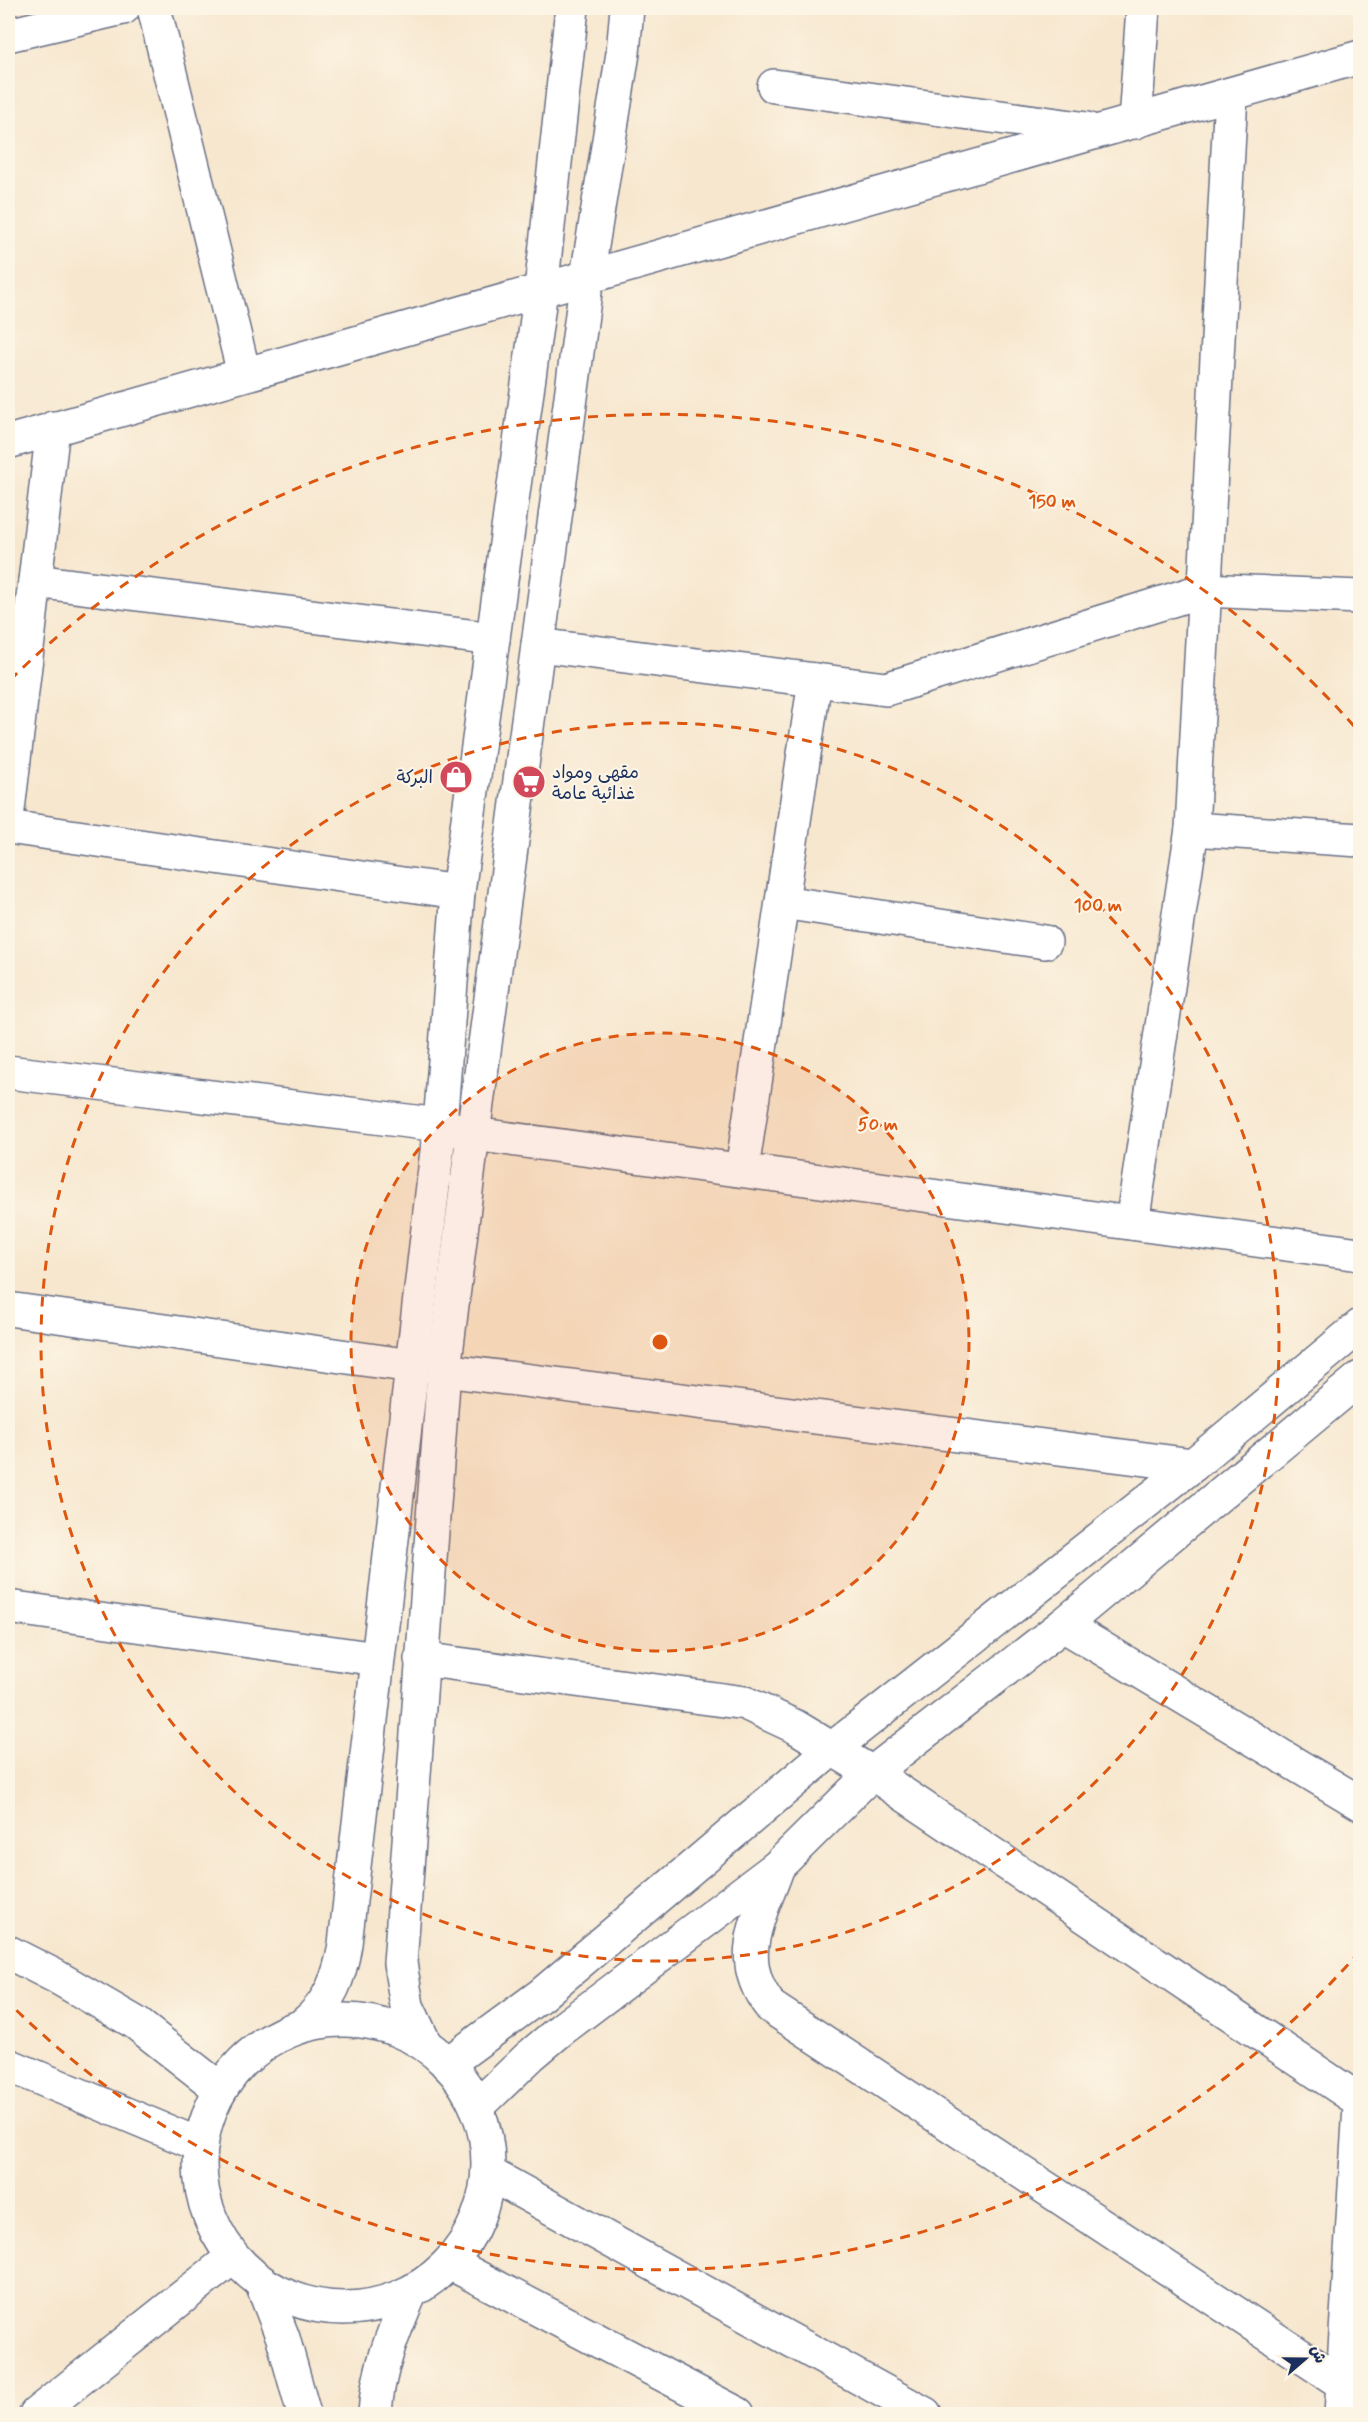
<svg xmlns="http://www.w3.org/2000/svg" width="1368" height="2422" viewBox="0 0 1368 2422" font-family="Mynerve,'Playpen Sans Arabic',sans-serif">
	<rect width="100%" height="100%" fill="#fcf5e5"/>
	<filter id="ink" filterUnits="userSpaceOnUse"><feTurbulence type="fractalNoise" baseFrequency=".0167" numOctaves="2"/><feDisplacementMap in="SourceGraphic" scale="12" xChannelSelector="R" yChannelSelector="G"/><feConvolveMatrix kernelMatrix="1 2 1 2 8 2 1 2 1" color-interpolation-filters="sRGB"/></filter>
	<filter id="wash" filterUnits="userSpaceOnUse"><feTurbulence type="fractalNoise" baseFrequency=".008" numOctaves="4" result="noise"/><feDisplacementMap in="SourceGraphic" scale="24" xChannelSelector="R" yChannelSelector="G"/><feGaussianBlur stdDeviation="1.35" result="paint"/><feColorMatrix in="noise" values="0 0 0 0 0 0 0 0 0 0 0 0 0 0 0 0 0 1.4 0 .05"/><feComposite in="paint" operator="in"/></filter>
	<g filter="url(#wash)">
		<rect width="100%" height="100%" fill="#f7e7cf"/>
	</g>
	<g filter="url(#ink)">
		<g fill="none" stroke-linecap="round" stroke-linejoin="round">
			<g stroke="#686f86" stroke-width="36">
				<g id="street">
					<polyline points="154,8 244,374"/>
					<polyline points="8,35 123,8"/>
					<polyline points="774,86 1087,129"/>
					<polyline points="1135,122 1143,8"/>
					<polyline points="8,442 1360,57"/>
					<polyline points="35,581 493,639"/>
					<polyline points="538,645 886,689 1204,590 1360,597"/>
					<polyline points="8,810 53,428"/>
					<polyline points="8,827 458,892"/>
					<polyline points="1192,829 1360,840"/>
					<polyline points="782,902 1045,942"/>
					<polyline points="8,1072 440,1125 473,1134 1360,1254"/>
					<polyline points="742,1170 815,680"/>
					<polyline points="1132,1223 1192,829 1231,94"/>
					<polyline points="8,1309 412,1366"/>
					<polyline points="444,1370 1193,1465"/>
					<polyline points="8,1607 377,1659"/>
					<polyline points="1063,1625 1360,1803"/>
					<polyline points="421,1659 745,1703 796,1727 872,1773 1360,2101"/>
					<path d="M778,1866C760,1918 732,1958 771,2007L1342,2383"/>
					<polyline points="8,1952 55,1976 136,2023 220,2089"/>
					<polyline points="447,2064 541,1995 832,1749 1193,1465 1360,1326"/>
					<polyline points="8,2065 200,2145"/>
					<polyline points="477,2107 530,2056 562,2029 778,1866 872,1773 1063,1625 1360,1378"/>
					<polyline points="488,2173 925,2414"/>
					<polyline points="450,2263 738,2414"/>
					<polyline points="36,2414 233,2257"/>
					<polyline points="1341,2414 1360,2106"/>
				</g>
			</g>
			<g stroke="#686f86" stroke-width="36">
				<g id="secondary">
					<circle cx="344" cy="2164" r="144"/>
					<path d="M304,2024C330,2003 340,1976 345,1944L440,1125L458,892L541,290L572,8"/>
					<polyline points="425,2044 407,2006 400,1963 444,1370 473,1134 538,645 587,277 623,53 627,8"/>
					<polyline points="262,2284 283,2338 304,2414"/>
					<path d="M375,2414C377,2373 393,2332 410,2294"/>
				</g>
			</g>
			<use href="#street" stroke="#fff" stroke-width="33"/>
			<use href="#secondary" stroke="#fff" stroke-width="33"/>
		</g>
	</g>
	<circle cx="660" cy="1342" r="309" fill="#de5710" fill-opacity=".12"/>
	<g fill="none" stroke="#de5710" stroke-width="3" stroke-dasharray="10 8">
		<circle cx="660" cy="1342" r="309"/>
		<circle cx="660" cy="1342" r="619"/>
		<path d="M1360 1951A928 928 0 0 1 10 2004M10 680A928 928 0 0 1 1360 733"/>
	</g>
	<defs>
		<g id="shop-disc" transform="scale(1.725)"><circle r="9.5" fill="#d1495b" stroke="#fcf5e5"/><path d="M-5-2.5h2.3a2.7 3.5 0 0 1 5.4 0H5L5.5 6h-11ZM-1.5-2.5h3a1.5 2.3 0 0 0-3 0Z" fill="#fff"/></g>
		<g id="supermarket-disc" transform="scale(1.725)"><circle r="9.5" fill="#d1495b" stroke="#fcf5e5"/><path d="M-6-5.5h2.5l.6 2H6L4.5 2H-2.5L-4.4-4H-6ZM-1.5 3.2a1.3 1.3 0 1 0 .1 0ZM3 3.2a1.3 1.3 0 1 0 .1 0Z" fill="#fff"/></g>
	</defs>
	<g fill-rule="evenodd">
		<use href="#shop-disc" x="456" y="777"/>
		<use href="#supermarket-disc" x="529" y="782"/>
	</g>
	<g text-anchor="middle" stroke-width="4.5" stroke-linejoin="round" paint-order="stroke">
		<g font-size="18" fill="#1b2f5e" stroke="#fcf5e5" text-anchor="start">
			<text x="552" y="778">مقهى ومواد<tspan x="552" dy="21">غذائية عامة</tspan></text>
			<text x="433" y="783" text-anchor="end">البركة</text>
		</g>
	</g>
	<circle cx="660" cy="1342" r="9" fill="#de5710" stroke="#fcf5e5" stroke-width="3"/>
	<g font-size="18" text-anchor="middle" font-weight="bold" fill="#de5710" stroke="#fcf5e5" stroke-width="4.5" stroke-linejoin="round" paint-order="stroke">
		<text x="1052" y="507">150 m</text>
		<text x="1098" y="911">100 m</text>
		<text x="878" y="1130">50 m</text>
	</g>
	<rect width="1368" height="2422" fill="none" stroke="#fcf5e5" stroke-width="30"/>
	<g transform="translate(1305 2359) rotate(70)" stroke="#fcf5e5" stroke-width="4.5" paint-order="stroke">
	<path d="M0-4.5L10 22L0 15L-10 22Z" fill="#1b2f5e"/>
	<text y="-9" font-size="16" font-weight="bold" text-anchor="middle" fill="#1b2f5e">ش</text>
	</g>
</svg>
